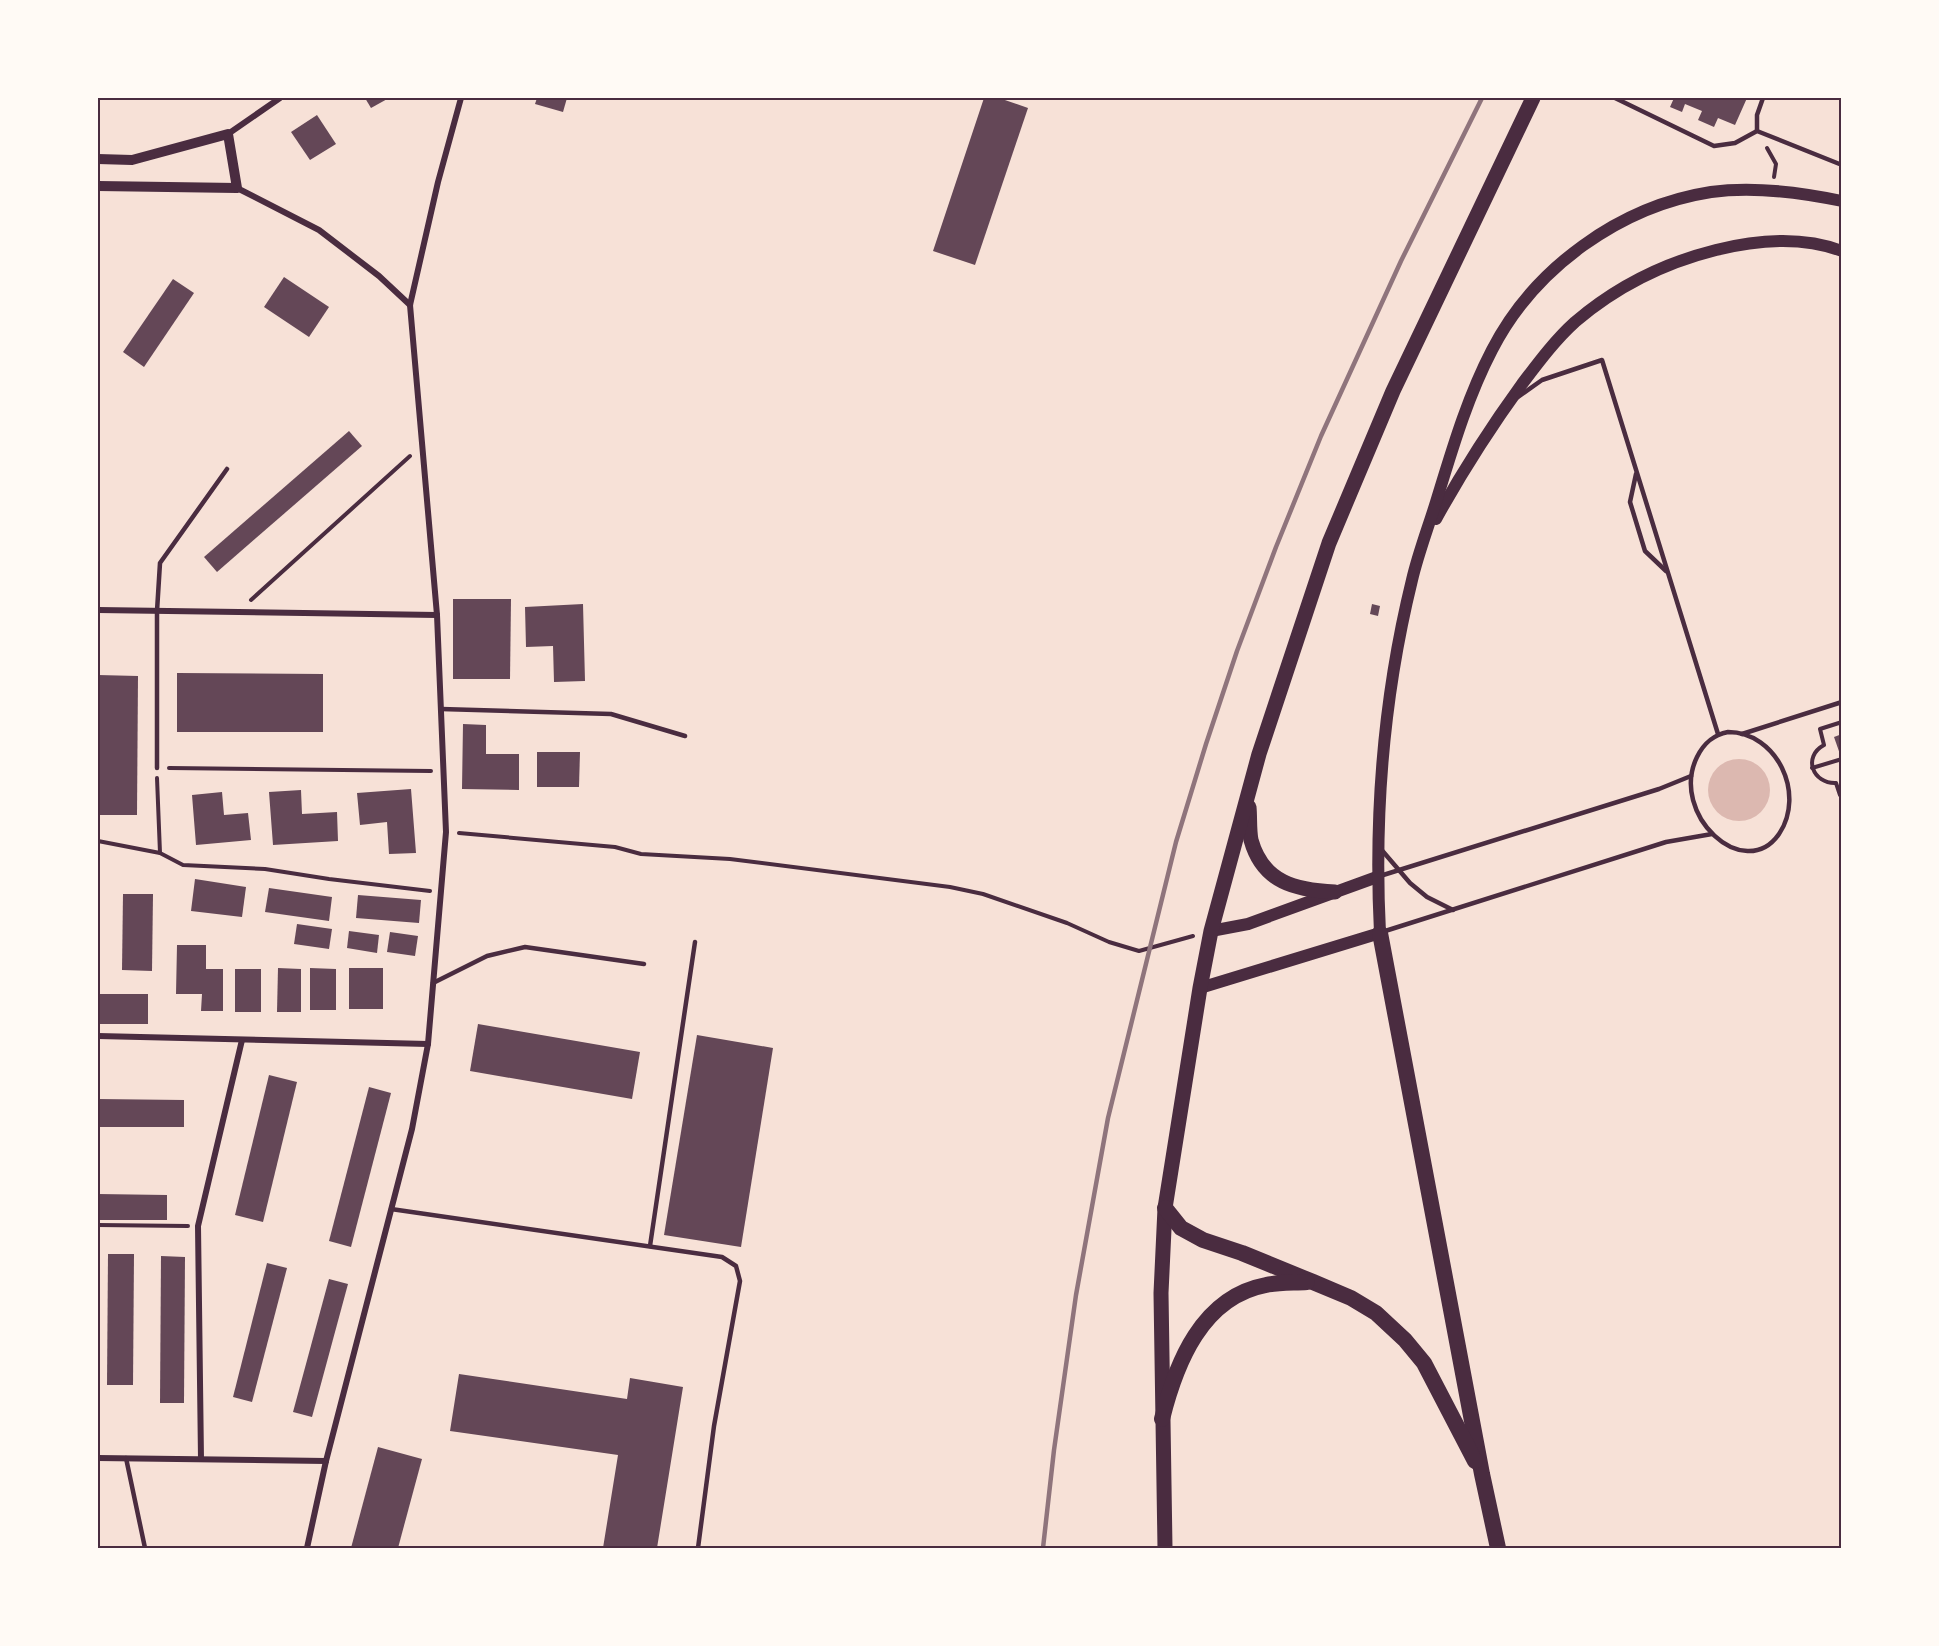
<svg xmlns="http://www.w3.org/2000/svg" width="1939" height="1646" viewBox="0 0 1939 1646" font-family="'PT Sans Narrow',sans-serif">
	<rect width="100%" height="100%" fill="#f7e1d7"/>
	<circle fill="#dcb8b0" cx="1739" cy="790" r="31"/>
	<g fill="#644757">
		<polygon points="365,98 389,98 371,108"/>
		<polygon points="537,98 567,98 563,112 535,104"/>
		<polygon points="984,98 999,98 1028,108 975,265 933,251"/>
		<polygon points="1674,98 1747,98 1735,125 1718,118 1714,127 1698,120 1702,111 1685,104 1682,112 1670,107"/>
		<polygon points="317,115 336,144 310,160 291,132"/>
		<polygon points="284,277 329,307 309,337 264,307"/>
		<polygon points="173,279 194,293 144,367 123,352"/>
		<polygon points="349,431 362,446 217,572 204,557"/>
		<polygon points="453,599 511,599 510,679 453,679"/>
		<polygon points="583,604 585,681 554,682 553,646 526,647 525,607"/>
		<polygon points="1372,604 1380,606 1378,616 1370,614"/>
		<polygon points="177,673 323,674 323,732 177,732"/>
		<polygon points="98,675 138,676 137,815 98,815"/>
		<polygon points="463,724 486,725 486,754 519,754 519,790 462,789"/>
		<polygon points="1842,734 1842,757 1841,757 1834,737"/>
		<polygon points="537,752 580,752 579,787 537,787"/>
		<polygon points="411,789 416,853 389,854 387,822 360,825 357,793"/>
		<polygon points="301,790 302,814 337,812 338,841 273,845 269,792"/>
		<polygon points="222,792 224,815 248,813 251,840 196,845 192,795"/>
		<polygon points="195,879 246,887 242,917 191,911"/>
		<polygon points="269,888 332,897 329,921 265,912"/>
		<polygon points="123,894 153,894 152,971 122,970"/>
		<polygon points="358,895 421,900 419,923 356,918"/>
		<polygon points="297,924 332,929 329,949 294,944"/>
		<polygon points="349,931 379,935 377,953 347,948"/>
		<polygon points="390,932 418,936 415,956 387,952"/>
		<polygon points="177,945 206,945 206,969 223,969 223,1011 201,1011 202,994 176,994"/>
		<polygon points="278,968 301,969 301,1012 277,1012"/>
		<polygon points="310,968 336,969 336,1010 310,1010"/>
		<rect x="349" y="968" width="34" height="41"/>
		<rect x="235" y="969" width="26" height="43"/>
		<rect x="98" y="994" width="50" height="30"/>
		<polygon points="478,1024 640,1052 632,1099 470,1071"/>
		<polygon points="697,1035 773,1048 741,1247 664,1235"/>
		<polygon points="269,1075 297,1082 263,1222 235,1215"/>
		<polygon points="369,1087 391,1093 351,1247 329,1241"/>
		<polygon points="98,1099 184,1100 184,1127 98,1127"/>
		<polygon points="98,1194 167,1195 167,1220 98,1220"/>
		<polygon points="108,1254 134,1254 133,1385 107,1385"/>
		<polygon points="161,1256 185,1257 184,1403 160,1403"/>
		<polygon points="267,1263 287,1268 252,1402 233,1397"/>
		<polygon points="329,1279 348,1284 312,1417 293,1412"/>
		<polygon points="459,1374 627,1399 630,1378 683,1387 657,1548 603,1548 618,1455 450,1431"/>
		<polygon points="378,1447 422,1459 398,1548 351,1548"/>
	</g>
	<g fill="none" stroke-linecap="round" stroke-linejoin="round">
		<g stroke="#4a2c40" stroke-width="4">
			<polyline points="1767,148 1776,164 1774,177"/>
			<polyline points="251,600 410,456"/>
			<path d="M1842,722L1820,729L1824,745C1802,757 1813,784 1836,783L1840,795L1842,794"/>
			<polyline points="169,768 431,771"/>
			<polyline points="1812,768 1842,759"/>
			<polyline points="157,778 160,853 183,865 265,869 329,879 430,891"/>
			<polyline points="459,833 615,847 641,854 730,859 950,887 983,894 1067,923 1109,942 1139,951 1193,936"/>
			<polyline points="98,841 160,853"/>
			<polyline points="98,1225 188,1226"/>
		</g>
		<g stroke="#4a2c40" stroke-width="4.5">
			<polyline points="1615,98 1714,146 1735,143 1757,131 1842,165"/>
			<polyline points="1757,131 1757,115 1763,98"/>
			<polyline points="1518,397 1542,380 1602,360 1718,734"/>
			<polyline points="1636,474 1630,502 1645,551 1666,571"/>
			<polyline points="441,709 611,714 685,736"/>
			<path d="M1728,732C1777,732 1806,794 1779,834C1744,884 1669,814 1697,757C1704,743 1713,735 1728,732Z"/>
			<polyline points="1742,734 1842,702"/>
			<polyline points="157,768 157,611 160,563 227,469"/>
			<polyline points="1380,848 1410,883 1427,897 1453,910"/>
			<polyline points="1380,876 1659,789 1691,776"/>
			<polyline points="1382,932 1666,842 1712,834"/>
			<polyline points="433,983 487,956 525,947 644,964"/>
			<polyline points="391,1209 722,1257 736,1266 740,1281 714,1426 698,1548"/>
			<polyline points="650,1246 695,942"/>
			<polyline points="126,1458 145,1548"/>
		</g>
		<g stroke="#4a2c40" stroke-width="6">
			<polyline points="228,134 280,98"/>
			<polyline points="237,188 319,230 379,276 410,305"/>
			<polyline points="98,610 437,615"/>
			<polyline points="98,1036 428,1044"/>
			<polyline points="98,1458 326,1461"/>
			<polyline points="201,1459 198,1226 242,1040"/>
			<polyline points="307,1548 326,1461 412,1129 428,1044 446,832 437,615 410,305 438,182 461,98"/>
		</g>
		<polyline stroke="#4a2c40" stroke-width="10" points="98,159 132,160 228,134 237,188 98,186"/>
		<g stroke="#4a2c40" stroke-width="12">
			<path d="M1436,519C1462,472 1490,428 1522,384C1538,363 1555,340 1575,322C1616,287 1664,263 1716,250C1756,240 1802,236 1842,251"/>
			<polyline points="1211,931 1248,924 1377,877"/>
			<path d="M1200,988L1380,933C1374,815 1384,694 1412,580C1418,554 1428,528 1436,502C1452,450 1467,398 1492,350C1534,268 1620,206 1711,192C1754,186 1799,192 1842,201"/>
		</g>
		<g stroke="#4a2c40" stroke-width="15">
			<path d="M1249,807C1250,817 1249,830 1251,840C1263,883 1296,890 1335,892"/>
			<polyline points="1165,1548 1161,1293 1165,1208 1200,988 1211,931 1259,754 1329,543 1393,391 1533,98"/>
		</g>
		<g stroke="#4a2c40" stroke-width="16">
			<polyline points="1380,933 1482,1474 1498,1548"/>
			<polyline points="1165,1208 1181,1228 1203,1240 1242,1253 1313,1282 1351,1298 1376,1313 1405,1340 1424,1363 1475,1461"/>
			<path d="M1162,1419C1176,1363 1202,1297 1266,1285C1279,1282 1294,1283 1307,1282"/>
		</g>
		<polyline stroke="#8f747c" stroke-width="4.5" points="1043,1548 1054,1450 1076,1295 1108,1118 1176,842 1206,744 1237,651 1276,547 1321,436 1401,261 1482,98"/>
	</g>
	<rect width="1939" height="1646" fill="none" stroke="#fffaf5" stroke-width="198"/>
	<rect x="99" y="99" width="1741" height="1448" fill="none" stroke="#4a2c40" stroke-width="2"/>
</svg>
